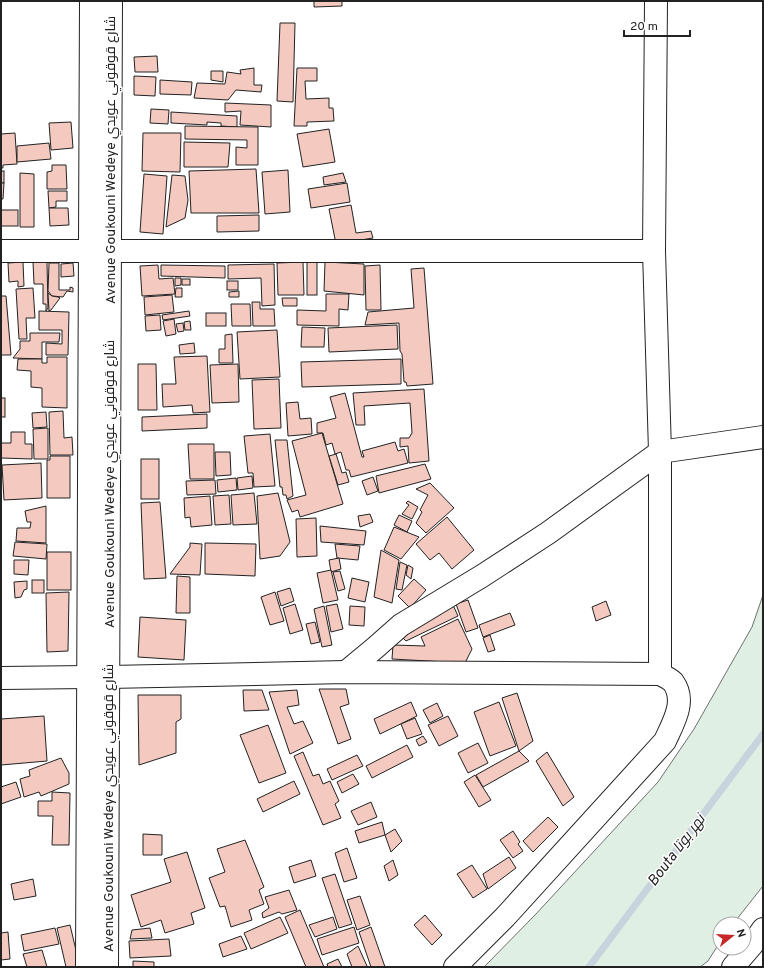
<svg xmlns="http://www.w3.org/2000/svg" width="764" height="968" viewBox="0 0 764 968" font-family="Overpass,Cairo,sans-serif">
	<rect width="100%" height="100%" fill="#fff"/>
	<polygon fill="#e0efe3" stroke="#6f6f6f" points="763,595 763,886 733,924 720,924 720,942 708,961 700,967 484,967 535,915 658,782 694,729 752,627"/>
	<g fill="none" stroke-linecap="round" stroke-linejoin="round">
		<polyline stroke="#c7d3dd" stroke-width="7" points="589,967 763,734"/>
	</g>
	<g fill="#f3c9c0" stroke="#222">
		<polygon points="314,1 342,1 342,6 314,7"/>
		<polygon points="280,23 295,23 293,102 277,101"/>
		<polygon points="157,56 158,72 135,72 134,57"/>
		<polygon points="254,68 254,85 262,85 261,92 236,90 228,100 194,98 197,83 225,84 227,72 241,74 240,70"/>
		<polygon points="297,68 317,68 317,81 305,81 306,99 329,98 329,108 333,108 334,121 307,122 307,126 294,126"/>
		<polygon points="211,71 223,71 223,82 211,80"/>
		<polygon points="134,76 156,77 155,96 134,95"/>
		<polygon points="160,80 192,82 191,95 160,94"/>
		<polygon points="225,103 271,105 271,127 240,125 241,111 225,112"/>
		<polygon points="151,109 169,110 168,124 150,123"/>
		<polygon points="171,112 237,116 237,127 221,126 221,123 207,122 207,125 171,123"/>
		<polygon points="71,122 73,148 51,150 49,123"/>
		<polygon points="185,126 258,127 258,165 236,165 236,147 247,148 247,140 185,139"/>
		<polygon points="329,129 335,162 303,167 297,134"/>
		<polygon points="15,133 17,164 3,165 3,168 1,168 1,134"/>
		<polygon points="143,133 181,133 180,172 142,171"/>
		<polygon points="184,142 230,143 228,167 184,167"/>
		<polygon points="49,143 51,159 17,162 17,146"/>
		<polygon points="52,165 66,165 67,189 47,189 47,172 52,171"/>
		<polygon points="256,169 259,213 191,213 189,171"/>
		<polygon points="288,170 290,212 265,214 262,172"/>
		<rect x="1" y="171" width="3" height="12"/>
		<polygon points="20,173 34,174 34,227 20,227"/>
		<polygon points="343,173 346,182 324,185 323,177"/>
		<polygon points="144,174 167,176 163,234 140,232"/>
		<polygon points="172,175 185,176 188,200 185,218 166,227"/>
		<polygon points="1,183 4,183 3,199 1,199"/>
		<polygon points="347,183 350,202 311,208 308,189"/>
		<polygon points="48,191 67,191 67,201 56,201 56,207 49,208"/>
		<polygon points="351,205 356,233 371,231 373,238 336,244 329,209"/>
		<polygon points="49,208 68,208 69,225 50,226"/>
		<rect x="1" y="210" width="17" height="16"/>
		<polygon points="259,215 259,231 217,232 217,216"/>
		<polygon points="23,262 24,286 18,287 18,281 9,282 8,263"/>
		<polygon points="33,262 47,262 48,308 46,311 46,304 43,304 43,284 34,284"/>
		<polygon points="303,262 304,295 278,295 277,263"/>
		<rect x="307" y="262" width="10" height="33"/>
		<polygon points="325,262 364,264 364,295 324,291"/>
		<polygon points="49,263 59,263 59,290 70,290 70,287 73,288 73,292 67,291 63,297 52,296 48,291"/>
		<polygon points="73,263 74,276 61,277 61,264"/>
		<polygon points="274,264 275,305 262,306 261,278 228,279 228,265"/>
		<polygon points="158,265 159,279 173,278 175,294 142,296 140,266"/>
		<polygon points="161,265 225,266 225,278 161,276"/>
		<polygon points="380,265 381,310 366,310 365,266"/>
		<polygon points="424,268 433,384 407,386 406,382 404,382 402,354 400,351 399,323 365,325 368,312 414,308 411,269"/>
		<polygon points="175,278 181,278 181,285 175,286"/>
		<rect x="182" y="279" width="8" height="6"/>
		<rect x="227" y="281" width="11" height="9"/>
		<polygon points="33,288 35,318 26,318 27,339 19,339 16,289"/>
		<polygon points="176,288 182,288 182,297 175,297"/>
		<polygon points="239,291 239,297 229,297 229,292"/>
		<polygon points="48,293 52,296 58,297 60,298 51,310 49,311"/>
		<polygon points="326,294 349,294 348,310 339,309 339,326 297,325 297,310 326,311"/>
		<polygon points="172,295 174,312 145,315 144,297"/>
		<polygon points="1,296 6,296 11,355 1,355"/>
		<polygon points="282,298 297,298 297,306 283,306"/>
		<polygon points="252,302 260,302 260,309 274,309 275,326 253,326"/>
		<polygon points="231,304 250,304 251,326 232,326"/>
		<polygon points="39,311 69,312 68,355 46,355 46,343 62,344 62,330 39,330"/>
		<polygon points="189,311 190,316 163,320 162,315"/>
		<rect x="206" y="313" width="20" height="13"/>
		<polygon points="160,315 161,330 146,331 145,316"/>
		<polygon points="174,319 176,334 166,336 163,321"/>
		<polygon points="190,321 191,330 185,330 184,322"/>
		<polygon points="183,323 184,331 178,332 176,324"/>
		<polygon points="397,325 398,349 329,352 328,328"/>
		<polygon points="302,327 325,328 324,347 301,347"/>
		<polygon points="277,330 280,377 240,379 237,332"/>
		<polygon points="30,333 60,333 59,342 42,342 42,359 13,358 20,349 20,341 30,341"/>
		<polygon points="232,334 233,363 219,363 219,349 225,349 225,335"/>
		<polygon points="194,343 195,353 180,354 179,345"/>
		<polygon points="207,356 210,412 193,413 192,405 163,407 162,384 176,384 174,357"/>
		<polygon points="47,357 67,357 67,408 42,407 42,388 31,387 31,371 17,370 18,359 42,359 42,363 47,363"/>
		<polygon points="401,359 401,384 302,387 301,362"/>
		<polygon points="138,364 156,364 157,410 138,410"/>
		<polygon points="238,364 239,402 212,403 210,365"/>
		<polygon points="279,379 281,428 254,429 252,380"/>
		<polygon points="424,389 429,461 409,463 408,446 400,447 400,438 409,438 412,433 410,403 364,406 365,425 356,425 353,393"/>
		<polygon points="345,393 362,457 364,457 362,451 395,442 398,451 404,449 408,463 351,477 349,470 346,470 341,452 335,454 332,443 326,445 323,433 317,433 317,423 336,418 330,397"/>
		<rect x="1" y="398" width="4" height="19"/>
		<polygon points="298,402 300,419 311,418 312,434 288,436 286,403"/>
		<polygon points="63,411 64,438 72,437 73,455 50,455 49,412"/>
		<polygon points="46,412 47,427 33,428 32,413"/>
		<polygon points="207,414 207,428 142,431 142,417"/>
		<polygon points="48,428 48,459 34,459 33,429"/>
		<polygon points="11,432 25,432 25,444 32,444 32,459 1,458 1,443 11,443"/>
		<polygon points="322,433 343,504 300,517 298,510 292,512 287,500 306,495 292,441"/>
		<polygon points="270,434 275,486 254,487 253,473 248,473 244,436"/>
		<polygon points="275,440 287,440 293,496 287,499 286,495 283,495 282,487 280,487"/>
		<polygon points="188,444 214,444 214,479 190,479"/>
		<polygon points="215,452 230,452 231,475 216,476"/>
		<polygon points="336,454 342,473 346,472 349,482 338,485 329,456"/>
		<polygon points="50,456 70,456 70,498 47,498 47,460 50,460"/>
		<rect x="141" y="459" width="18" height="40"/>
		<polygon points="41,463 42,498 4,500 2,465"/>
		<polygon points="425,464 431,479 379,493 376,476"/>
		<polygon points="252,476 253,488 238,490 237,478"/>
		<polygon points="373,477 378,491 367,495 362,481"/>
		<polygon points="236,478 237,490 218,492 217,480"/>
		<polygon points="215,480 216,494 187,495 186,481"/>
		<polygon points="430,483 454,508 426,533 416,523 422,512 420,510 428,495 416,489"/>
		<polygon points="254,493 257,524 233,525 231,495"/>
		<polygon points="278,493 290,542 280,556 260,559 257,496"/>
		<polygon points="229,495 231,524 215,525 213,496"/>
		<polygon points="210,496 212,525 191,527 190,517 185,518 184,498"/>
		<polygon points="408,501 418,507 412,519 402,514 409,505 406,503"/>
		<polygon points="160,502 166,578 144,579 141,503"/>
		<polygon points="46,506 46,543 16,541 17,528 30,528 31,522 27,522 25,511"/>
		<polygon points="370,514 373,522 360,527 358,516"/>
		<polygon points="399,515 412,521 407,532 394,525"/>
		<polygon points="447,517 474,550 452,569 439,553 430,560 416,544"/>
		<polygon points="316,518 317,556 297,557 296,519"/>
		<polygon points="320,526 366,531 364,545 321,542"/>
		<polygon points="394,527 419,537 401,559 384,550"/>
		<polygon points="15,542 47,544 46,559 13,556"/>
		<polygon points="190,543 202,544 200,575 170,574 190,547"/>
		<polygon points="205,543 256,544 255,576 205,574"/>
		<polygon points="335,544 360,546 358,560 337,558"/>
		<polygon points="381,550 399,560 392,603 374,597"/>
		<rect x="47" y="552" width="24" height="38"/>
		<polygon points="339,558 341,569 331,572 329,560"/>
		<polygon points="14,560 29,560 28,575 14,574"/>
		<polygon points="400,562 407,565 402,590 396,589"/>
		<polygon points="408,565 413,568 411,579 406,575"/>
		<polygon points="331,570 338,600 323,603 317,573"/>
		<polygon points="340,571 345,589 338,591 333,572"/>
		<polygon points="177,576 190,577 190,613 176,613"/>
		<polygon points="352,578 369,582 365,602 348,598"/>
		<polygon points="414,579 426,590 410,608 398,596"/>
		<rect x="32" y="580" width="12" height="13"/>
		<polygon points="27,581 27,589 24,590 21,597 15,598 14,582"/>
		<polygon points="290,588 294,601 281,606 277,592"/>
		<polygon points="69,592 68,651 47,652 46,593"/>
		<polygon points="275,592 284,621 270,625 261,597"/>
		<polygon points="468,600 478,628 466,632 456,604"/>
		<polygon points="606,601 611,615 596,621 592,607"/>
		<polygon points="295,604 303,630 290,634 283,608"/>
		<polygon points="337,604 343,629 331,632 326,606"/>
		<polygon points="453,605 458,616 406,641 402,637"/>
		<polygon points="324,606 332,645 322,647 314,609"/>
		<polygon points="350,606 365,607 364,626 349,625"/>
		<polygon points="510,613 515,625 483,637 479,625"/>
		<polygon points="140,617 186,620 184,660 138,657"/>
		<polygon points="458,619 472,649 465,663 392,659 393,645 425,646 421,637"/>
		<polygon points="315,622 320,642 311,644 306,624"/>
		<polygon points="490,635 495,650 488,652 483,638"/>
		<polygon points="319,689 346,689 349,704 340,707 351,739 338,744"/>
		<polygon points="243,690 262,690 269,710 244,711"/>
		<polygon points="297,690 299,705 287,707 294,724 303,721 313,743 290,754 269,692"/>
		<polygon points="517,693 533,741 519,751 502,698"/>
		<polygon points="138,695 181,695 181,719 176,722 176,753 139,765"/>
		<polygon points="411,702 417,716 380,734 374,719"/>
		<polygon points="499,702 516,746 490,756 474,712"/>
		<polygon points="437,703 443,716 430,723 423,710"/>
		<polygon points="44,716 47,761 1,765 1,719"/>
		<polygon points="448,716 458,736 439,746 428,725"/>
		<polygon points="415,718 422,734 407,739 401,724"/>
		<polygon points="268,725 286,773 259,783 240,735"/>
		<polygon points="423,736 427,742 419,746 416,740"/>
		<polygon points="478,743 488,763 468,773 458,753"/>
		<polygon points="407,745 413,757 372,778 366,766"/>
		<polygon points="519,751 529,761 483,787 476,775"/>
		<polygon points="303,752 313,776 319,774 323,784 330,781 339,801 335,804 341,818 323,825 294,756"/>
		<polygon points="547,752 574,797 563,806 536,761"/>
		<polygon points="357,755 363,766 332,780 327,769"/>
		<polygon points="61,758 69,773 69,784 41,796 39,792 24,797 20,779 30,776 29,770"/>
		<polygon points="353,774 359,784 342,793 337,782"/>
		<polygon points="475,775 491,800 479,807 464,782"/>
		<polygon points="294,781 300,794 263,812 257,799"/>
		<polygon points="16,782 21,797 1,804 1,787"/>
		<polygon points="52,792 70,793 69,845 52,845 53,816 38,816 38,801 52,801"/>
		<polygon points="371,802 377,817 358,825 351,811"/>
		<polygon points="548,817 558,827 533,852 523,841"/>
		<polygon points="382,822 385,835 359,843 355,831"/>
		<polygon points="395,829 402,841 391,852 385,835"/>
		<polygon points="513,831 520,842 518,844 523,851 513,858 500,840"/>
		<polygon points="143,834 162,835 162,855 143,855"/>
		<polygon points="245,840 264,887 259,890 264,904 249,910 252,920 231,927 225,906 220,907 209,878 225,872 217,849"/>
		<polygon points="347,848 357,878 344,882 335,853"/>
		<polygon points="187,852 205,908 191,913 194,924 165,933 161,920 141,927 131,895 171,882 164,859"/>
		<polygon points="509,857 516,868 488,889 483,874"/>
		<polygon points="311,860 316,876 294,883 289,867"/>
		<polygon points="393,860 398,875 389,881 384,866"/>
		<polygon points="472,865 487,889 473,898 457,874"/>
		<polygon points="335,874 352,924 339,928 322,878"/>
		<polygon points="33,879 36,896 14,900 11,884"/>
		<polygon points="289,890 297,910 282,914 279,912 263,918 262,913 269,908 265,897"/>
		<polygon points="360,896 370,925 357,930 347,900"/>
		<polygon points="300,910 324,967 306,967 285,917"/>
		<polygon points="425,915 442,935 432,945 414,925"/>
		<polygon points="280,917 288,933 251,949 244,933"/>
		<polygon points="333,917 337,929 315,937 309,925"/>
		<polygon points="70,925 80,967 66,967 57,928"/>
		<polygon points="354,927 359,943 322,955 317,939"/>
		<polygon points="371,927 385,967 371,967 359,932"/>
		<polygon points="55,928 59,944 24,951 21,935"/>
		<polygon points="150,928 152,938 130,939 132,930"/>
		<polygon points="8,932 10,959 1,960 1,933"/>
		<polygon points="241,936 247,949 223,957 219,944"/>
		<polygon points="169,939 171,956 130,958 129,941"/>
		<polygon points="358,946 367,966 364,967 352,967 347,954"/>
		<polygon points="42,950 47,967 27,967 23,954"/>
		<polygon points="338,959 342,967 328,967 327,964"/>
		<polygon points="133,961 154,962 154,967 133,967"/>
	</g>
	<g fill="none" stroke-linecap="round" stroke-linejoin="round">
		<g stroke="#222" stroke-width="24">
			<g id="minor">
				<polyline points="1,251 654,251"/>
				<polyline points="346,672 375,648 401,625 482,576 548,533 660,452 763,437"/>
				<polyline points="1,678 88,677 109,677 346,672 660,674"/>
				<polyline points="87,967 91,1"/>
				<polyline points="107,967 111,1"/>
				<path d="M455,967L505,917L665,741C673,723 687,701 673,682C670,679 664,676 660,674V452L654,251L656,1"/>
				<polyline points="733,967 752,945 763,929"/>
			</g>
		</g>
		<use href="#minor" stroke="#fff" stroke-width="22"/>
	</g>
	<g text-anchor="middle" stroke-width="3" stroke-linejoin="round" paint-order="stroke">
		<g font-size="14" fill="#222" stroke="#fff">
			<text transform="translate(110 160) rotate(-90)" y="5">Avenue Goukouni Wedeye شارع قوقوني عويدي</text>
			<text transform="translate(109 484) rotate(-90)" y="5">Avenue Goukouni Wedeye شارع قوقوني عويدي</text>
			<text transform="translate(108 808) rotate(-90)" y="5">Avenue Goukouni Wedeye شارع قوقوني عويدي</text>
		</g>
		<g font-size="15" font-style="italic" fill="#222" stroke="#fff">
			<text transform="translate(676 850) rotate(-53)" y="5">Bouta نهر بوتا</text>
		</g>
	</g>
	<rect width="764" height="968" fill="none" stroke="#222222" stroke-width="4"/>
	<g transform="translate(732 936) rotate(72)"><circle r="19" fill="#ffffff" stroke="#a7a7a7"/>
	<path d="M0-3L7 15L0 10L-7 15Z" fill="#c62828"/>
	<text y="-6" font-size="11" font-weight="bold" text-anchor="middle" fill="#222222">N</text>
	</g>
	<path d="M624 30v6h66v-6" fill="none" stroke="#222222" stroke-width="2"/>
	<text x="630" y="30" font-size="12" fill="#222222" stroke="#ffffff" stroke-width="3" paint-order="stroke">20 m</text>
</svg>
